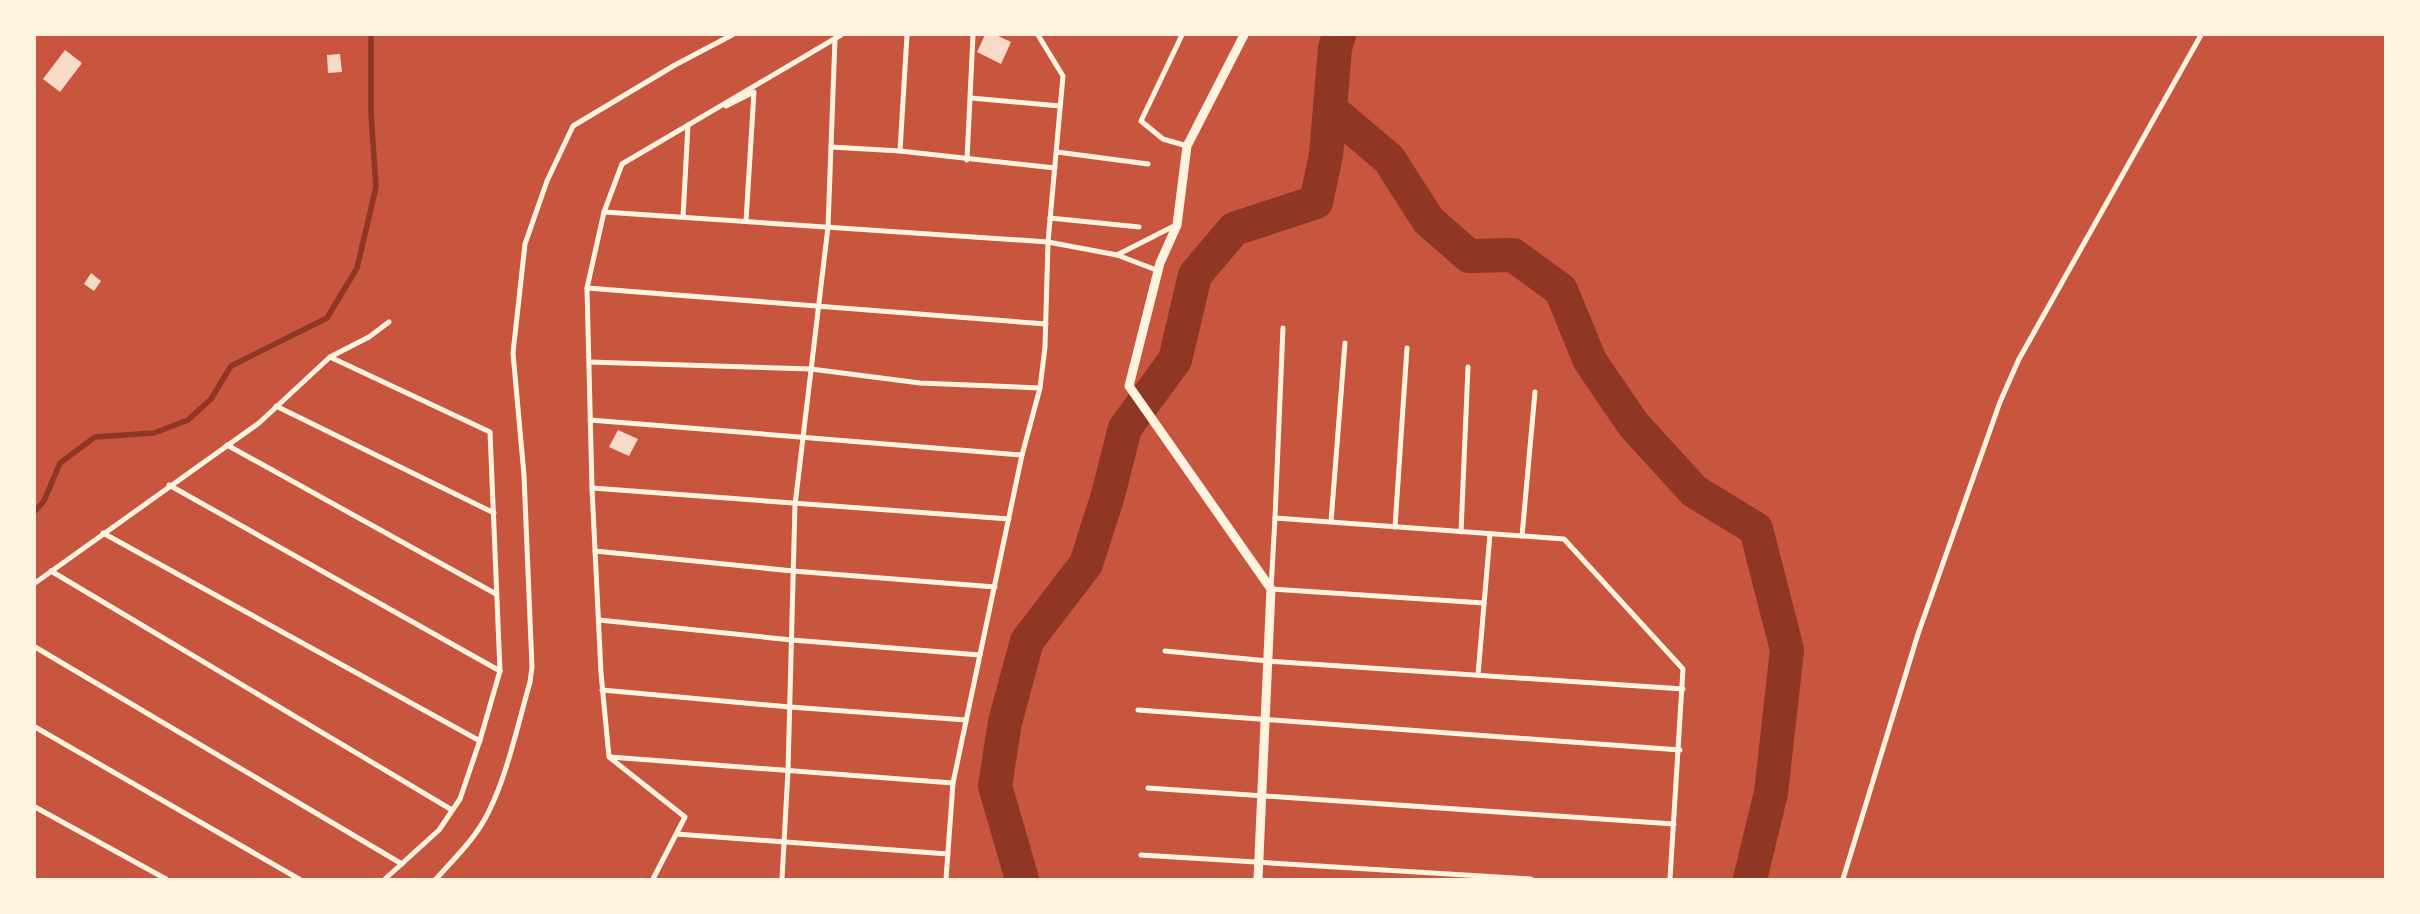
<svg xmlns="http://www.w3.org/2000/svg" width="2420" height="914" viewBox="0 0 2420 914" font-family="'Zilla Slab',serif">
	<rect width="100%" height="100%" fill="#c8553d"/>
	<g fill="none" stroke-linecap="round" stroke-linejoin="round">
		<polyline stroke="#8f3625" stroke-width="5.5" points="35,511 44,501 60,463 95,437 154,433 188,420 211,399 231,366 327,318 357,268 376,187 371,113 371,35"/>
		<g stroke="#8f3625" stroke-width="34">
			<polyline points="1330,109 1389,159 1428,220 1469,256 1513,255 1561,290 1590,361 1633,424 1694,491 1756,529 1787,650 1771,793 1750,879"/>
			<polyline points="1022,879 995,786 1005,722 1027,641 1086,564 1108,495 1125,428 1175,360 1195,275 1234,229 1316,202 1326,155 1335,48 1339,35"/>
		</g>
	</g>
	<g fill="#f7dbc8">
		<polygon points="985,35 996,35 1011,42 1001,64 977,52"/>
		<polygon points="65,50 82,63 60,92 43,79"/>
		<polygon points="340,54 342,72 328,73 327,55"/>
		<polygon points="91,273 101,281 94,291 84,284"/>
		<polygon points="618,430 638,439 629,456 609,447"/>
	</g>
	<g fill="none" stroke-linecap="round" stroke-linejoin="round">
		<g stroke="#fff3e0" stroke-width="5">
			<polyline points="1182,35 1141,121 1163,139 1187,146"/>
			<polyline points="971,98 1060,106"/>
			<polyline points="726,106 754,92 746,221"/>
			<polyline points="831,147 900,151 1055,168"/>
			<polyline points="900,151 907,35"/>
			<polyline points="1057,152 1148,164"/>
			<polyline points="967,160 973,35"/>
			<polyline points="604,212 1048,242 1117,255 1159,271"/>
			<polyline points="683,217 688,125"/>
			<polyline points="1050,218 1139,227"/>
			<polyline points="1117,255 1176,225"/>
			<polyline points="587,288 1046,324"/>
			<polyline points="330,357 490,432 500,671 480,740 460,799 439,830 385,879"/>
			<polyline points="589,362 811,369 920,383 1040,388"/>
			<polyline points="276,406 494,513"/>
			<polyline points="590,420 1022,455"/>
			<polyline points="227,445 496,594"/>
			<polyline points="169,485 500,671"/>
			<polyline points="592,488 1009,519"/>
			<polyline points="1275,518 1283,328"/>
			<polyline points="1331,522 1345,343"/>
			<polyline points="1395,527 1407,348"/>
			<polyline points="1461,532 1468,367"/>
			<polyline points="103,533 480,741"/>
			<polyline points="1522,536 1535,392"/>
			<polyline points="595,551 793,571 995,587"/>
			<polyline points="51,571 452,810"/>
			<polyline points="35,583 259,423 330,357 369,337 389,322"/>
			<polyline points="1484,603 1271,589 1275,518 1564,539 1683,669 1670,879"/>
			<polyline points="599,620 792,640 980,655"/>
			<polyline points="35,647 402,864"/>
			<polyline points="1165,651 1268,661 1683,689"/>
			<polyline points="1478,675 1490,534"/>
			<polyline points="602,690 790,707 966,720"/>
			<polyline points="1138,710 1680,750"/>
			<polyline points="35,727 299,879"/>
			<polyline points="610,757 953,783"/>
			<polyline points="1148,788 1674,824"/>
			<polyline points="35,807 166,879"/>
			<polyline points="676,834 948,854"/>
			<polyline points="1141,855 1531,879"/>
			<path d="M436,879C450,863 466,848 478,830C504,792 517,727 530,682L532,667L524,475L513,353L525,244L547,181L573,126L675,65L732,35"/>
			<polyline points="653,879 685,817 609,757 601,673 592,488 587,288 604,212 622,164 841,35"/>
			<polyline points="782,879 788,771 795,505 828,227 835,39"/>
			<polyline points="946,879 953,783 1022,455 1040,388 1045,347 1048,242 1063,76 1038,35"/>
			<polyline points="1843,879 1918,634 2000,402 2019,359 2201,35"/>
		</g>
		<polyline stroke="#fff3e0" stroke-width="9" points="1244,35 1187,146 1177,225 1160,263 1129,386 1271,589 1258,879"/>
	</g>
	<rect width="2420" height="914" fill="none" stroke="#fff3e0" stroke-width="72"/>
</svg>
